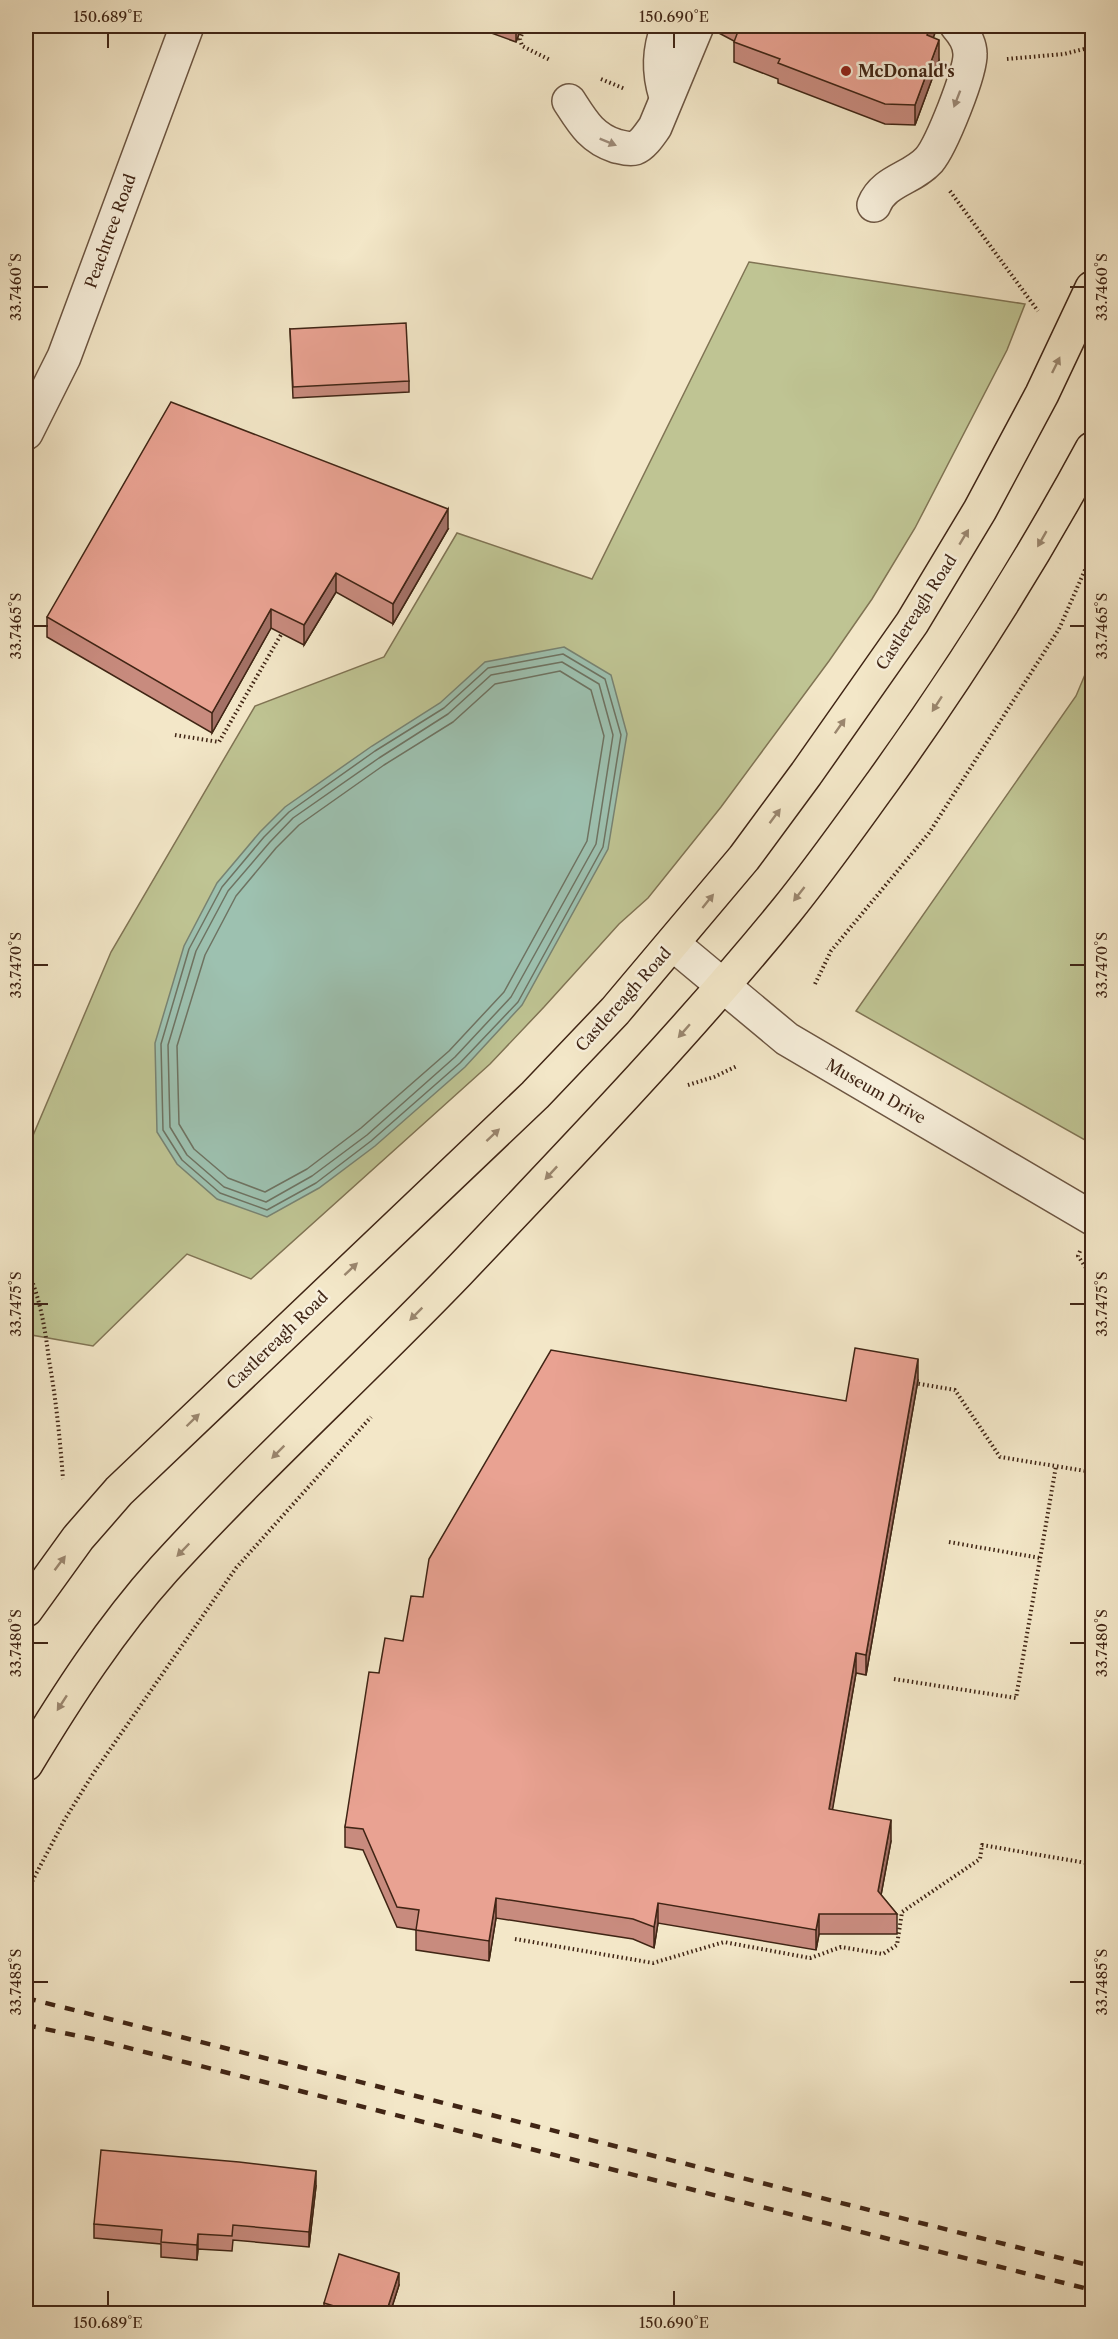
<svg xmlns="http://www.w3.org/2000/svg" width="1118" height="2339" viewBox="0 0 1118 2339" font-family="'Libre Caslon Text',serif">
	<rect width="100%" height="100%" fill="#f3e7c8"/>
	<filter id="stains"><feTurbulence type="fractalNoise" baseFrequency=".00333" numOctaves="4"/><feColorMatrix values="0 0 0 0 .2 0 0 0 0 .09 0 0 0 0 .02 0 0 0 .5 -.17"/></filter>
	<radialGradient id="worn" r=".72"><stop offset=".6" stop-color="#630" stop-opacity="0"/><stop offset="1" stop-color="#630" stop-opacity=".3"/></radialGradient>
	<g fill="#bfc493" stroke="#807454" stroke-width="1.5">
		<polygon points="749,262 1025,304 1007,350 915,528 872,599 829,661 721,807 648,898 619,924 544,1007 490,1064 251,1279 187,1254 93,1346 26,1334 26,1152 111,952 255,706 384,657 457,533 592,579"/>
		<polygon points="1092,658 1092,1144 856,1011 1076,696"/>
	</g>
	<polygon fill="#9dc1b0" stroke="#788372" stroke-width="1.5" points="564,647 611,675 627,734 608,849 522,1005 465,1067 375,1146 319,1188 267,1217 217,1199 177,1164 157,1132 155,1043 184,946 217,883 260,832 285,807 372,746 440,703 485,662"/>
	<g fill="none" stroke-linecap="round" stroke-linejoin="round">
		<g stroke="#6e7362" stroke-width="1.5">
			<polygon points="563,654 605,679 621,735 603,847 518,1002 460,1063 371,1141 316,1183 267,1210 220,1193 182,1160 163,1130 161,1044 189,949 222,887 264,837 289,812 375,751 444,708 488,668"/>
			<polygon points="562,662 599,684 613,735 596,844 511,997 455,1057 367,1135 312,1176 266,1202 224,1187 187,1155 170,1127 168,1045 196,951 228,891 270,842 293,818 379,758 448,714 491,675"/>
			<polygon points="560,671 591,690 604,736 587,841 504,992 449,1051 361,1128 307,1169 265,1192 228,1178 194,1149 179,1124 177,1046 205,955 236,896 276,848 299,825 384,765 453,722 495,684"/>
		</g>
		<g stroke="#6d5642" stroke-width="36">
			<g id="minor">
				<path d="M666,97C658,71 659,50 668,26"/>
				<path d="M569,101C582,121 591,138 616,146C621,147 629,150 635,148C643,145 650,134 655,127L697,26"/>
				<path d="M874,205C884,180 912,179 929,160C941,146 971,72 970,54C970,43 964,34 957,26"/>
				<polyline points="26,433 64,357 187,26"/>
				<polyline points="673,944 787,1039 1092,1218"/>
			</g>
		</g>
		<g stroke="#402515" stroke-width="36">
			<g id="major">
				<polyline points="26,1610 78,1538 119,1491 535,1095 615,1011 744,858 806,774 912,623 980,510 1042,394 1092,288"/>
				<path d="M26,1764C67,1696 111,1628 164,1569C258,1466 362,1372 459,1271C570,1154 683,1037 786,911C820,869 851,825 883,781C959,675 1030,564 1092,449"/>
			</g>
		</g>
		<g stroke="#402515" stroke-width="4" stroke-dasharray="1.5 3" stroke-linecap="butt">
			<polyline points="525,26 520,39 522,46 550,60"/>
			<polyline points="1007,59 1064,54 1092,47"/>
			<polyline points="601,79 625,89"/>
			<polyline points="950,191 1038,311"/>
			<polyline points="175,735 219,742 282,633"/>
			<polyline points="815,984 831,951 929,833 1059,629 1092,554"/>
			<polyline points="688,1085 714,1077 737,1066"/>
			<polyline points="1080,1251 1078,1256 1092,1277"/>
			<path d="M26,1267C40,1296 45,1328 49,1360C56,1399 60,1439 63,1479"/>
			<polyline points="914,1383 955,1390 1000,1457 1092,1472"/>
			<polyline points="949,1542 1040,1558"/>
			<polyline points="894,1679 1016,1698 1056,1466"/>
			<polyline points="26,1893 65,1819 93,1774 236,1568 371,1417"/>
			<polyline points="515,1939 653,1963 724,1942 810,1958 841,1947 883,1954 897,1945 902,1912 980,1859 982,1845 1092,1864"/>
		</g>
		<use href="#minor" stroke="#f7efdb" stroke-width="33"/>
		<use href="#major" stroke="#f3e7c8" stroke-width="33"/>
		<g stroke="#402515" stroke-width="4.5" stroke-dasharray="10 10" stroke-linecap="butt">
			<polyline points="26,1998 1092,2266"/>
			<polyline points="26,2025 93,2039 1092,2290"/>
		</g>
	</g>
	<g fill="#c88b7e" stroke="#402515" stroke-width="1.5">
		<polygon points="472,26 522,26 516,42"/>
		<polygon points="715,26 936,26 936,30 933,38 939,60 915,125 885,124 778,83 778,79 734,62 734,41 715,31"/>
		<polygon points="290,329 409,381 409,392 293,398"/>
		<polygon points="448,529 393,624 336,592 304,645 271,628 212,733 47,637 47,617"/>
		<polygon points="918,1380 866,1675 856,1673 832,1810 891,1841 881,1895 897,1914 897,1934 819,1934 816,1950 658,1923 654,1948 633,1939 496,1918 489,1961 416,1950 416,1930 397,1927 363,1850 345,1847 345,1827 379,1673 403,1641 423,1597 846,1401"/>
		<polygon points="316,2186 309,2247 233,2240 232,2251 198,2249 197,2260 161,2257 161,2244 94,2238 94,2224"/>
		<polygon points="399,2285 390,2313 324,2313 324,2303"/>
	</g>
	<g fill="#a37166" stroke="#402515" stroke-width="1.5">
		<polygon points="516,26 522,26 516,42"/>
		<polygon points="930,26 936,26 936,30 927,55 927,35"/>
		<polygon points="939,40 939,60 915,125 915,105"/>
		<polygon points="448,509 448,529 393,624 393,604"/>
		<polygon points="336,573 336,592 304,645 304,625"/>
		<polygon points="271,609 271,628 212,733 212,713"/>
		<polygon points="918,1359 918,1380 866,1675 866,1655"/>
		<polygon points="856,1653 856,1673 829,1830 829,1809"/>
		<polygon points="891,1820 891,1841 878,1911 878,1891"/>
		<polygon points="496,1898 496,1918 489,1961 489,1941"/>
		<polygon points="658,1903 658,1923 654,1948 654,1927"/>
		<polygon points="819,1914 819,1934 816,1950 816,1930"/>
		<polygon points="316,2171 316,2186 309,2247 309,2232"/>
		<polygon points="198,2234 198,2249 197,2260 197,2245"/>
		<polygon points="399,2273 399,2285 390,2313 386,2313"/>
	</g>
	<g fill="#e9a292" stroke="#402515" stroke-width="1.5">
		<polygon points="740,26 930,26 927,35 939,40 915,105 885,104 778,63 780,59 734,42"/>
		<polygon points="406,323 409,381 293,387 290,329"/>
		<polygon points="171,402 448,509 393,604 336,573 304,625 271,609 212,713 47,617"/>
		<polygon points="855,1348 918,1359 866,1655 856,1653 829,1809 891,1820 878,1891 897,1914 819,1914 816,1930 658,1903 654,1927 633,1919 496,1898 489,1941 416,1930 419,1910 397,1907 363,1829 345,1827 369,1672 379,1673 385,1638 403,1641 411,1596 423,1597 429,1559 551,1350 846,1401"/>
		<polygon points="101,2150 239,2162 316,2171 309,2232 233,2225 232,2236 198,2234 197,2245 161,2242 162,2230 94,2224"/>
		<polygon points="339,2254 399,2273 386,2313 357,2313 324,2303"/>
		<polygon points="446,2307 471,2313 444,2313"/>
		<polygon points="532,2311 541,2313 531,2313"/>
	</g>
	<defs><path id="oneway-solid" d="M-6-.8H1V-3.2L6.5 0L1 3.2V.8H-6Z" transform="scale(1.5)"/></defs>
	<g fill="#9c8a78">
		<use href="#oneway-solid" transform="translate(957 99) rotate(111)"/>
		<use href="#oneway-solid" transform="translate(608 142) rotate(22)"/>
	</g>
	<g fill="#9a866e">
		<use href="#oneway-solid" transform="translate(1056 365) rotate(-64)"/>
		<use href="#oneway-solid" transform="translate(964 537) rotate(-59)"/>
		<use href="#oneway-solid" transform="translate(1042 539) rotate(120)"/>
		<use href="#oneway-solid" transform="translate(937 704) rotate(123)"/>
		<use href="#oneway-solid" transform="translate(840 726) rotate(-55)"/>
		<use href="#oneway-solid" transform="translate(775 816) rotate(-53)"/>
		<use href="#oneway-solid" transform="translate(799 894) rotate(128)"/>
		<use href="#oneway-solid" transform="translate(708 901) rotate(-51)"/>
		<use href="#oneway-solid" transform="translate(684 1031) rotate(131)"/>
		<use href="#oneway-solid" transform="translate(493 1135) rotate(-43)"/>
		<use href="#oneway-solid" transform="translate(551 1173) rotate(133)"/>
		<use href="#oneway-solid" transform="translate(351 1269) rotate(-43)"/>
		<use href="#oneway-solid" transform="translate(416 1314) rotate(135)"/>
		<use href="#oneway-solid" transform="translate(193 1420) rotate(-44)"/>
		<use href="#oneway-solid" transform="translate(278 1452) rotate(135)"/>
		<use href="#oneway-solid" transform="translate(183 1550) rotate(134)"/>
		<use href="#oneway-solid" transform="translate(60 1563) rotate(-53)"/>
		<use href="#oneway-solid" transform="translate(62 1703) rotate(123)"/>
	</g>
	<path fill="none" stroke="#402515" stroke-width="2" d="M108,33V48M674,33V48M33,287H48M1070,287H1085M33,626H48M1070,626H1085M33,965H48M1070,965H1085M33,1304H48M1070,1304H1085M33,1643H48M1070,1643H1085M33,1982H48M1070,1982H1085M108,2291V2306M674,2291V2306"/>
	<circle fill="#8f2418" stroke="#f7efdb" stroke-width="2" cx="846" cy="71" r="6"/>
	<g text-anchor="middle" stroke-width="5" stroke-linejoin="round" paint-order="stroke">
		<g font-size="16" font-weight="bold" fill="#402515" stroke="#f7efdb" text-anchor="start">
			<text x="858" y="77">McDonald's</text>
		</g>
		<g font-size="16" fill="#402515" stroke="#f7efdb">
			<text transform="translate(110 231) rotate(-70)" y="6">Peachtree Road</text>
			<text transform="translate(916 612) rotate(-57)" y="6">Castlereagh Road</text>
			<text transform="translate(623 999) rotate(-48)" y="6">Castlereagh Road</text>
			<text transform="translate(876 1091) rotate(30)" y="6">Museum Drive</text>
			<text transform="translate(277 1340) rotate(-44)" y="6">Castlereagh Road</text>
		</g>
	</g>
	<rect width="1118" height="2339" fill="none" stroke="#f3e7c8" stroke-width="66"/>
	<rect x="33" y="33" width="1052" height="2273" fill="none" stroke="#402515" stroke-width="2"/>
	<g font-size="15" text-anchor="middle" fill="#402515">
		<text x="108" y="22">150.689°E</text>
		<text x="674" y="22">150.690°E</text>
		<text transform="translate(16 287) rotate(-90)" y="5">33.7460°S</text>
		<text transform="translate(1102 287) rotate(-90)" y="5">33.7460°S</text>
		<text transform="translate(16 626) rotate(-90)" y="5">33.7465°S</text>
		<text transform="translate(1102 626) rotate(-90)" y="5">33.7465°S</text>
		<text transform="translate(16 965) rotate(-90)" y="5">33.7470°S</text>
		<text transform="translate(1102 965) rotate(-90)" y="5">33.7470°S</text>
		<text transform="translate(16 1304) rotate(-90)" y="5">33.7475°S</text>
		<text transform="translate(1102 1304) rotate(-90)" y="5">33.7475°S</text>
		<text transform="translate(16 1643) rotate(-90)" y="5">33.7480°S</text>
		<text transform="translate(1102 1643) rotate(-90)" y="5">33.7480°S</text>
		<text transform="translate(16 1982) rotate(-90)" y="5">33.7485°S</text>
		<text transform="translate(1102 1982) rotate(-90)" y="5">33.7485°S</text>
		<text x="108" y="2328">150.689°E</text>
		<text x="674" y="2328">150.690°E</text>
	</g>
	<rect width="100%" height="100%" filter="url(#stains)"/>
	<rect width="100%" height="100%" fill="url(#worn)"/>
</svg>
